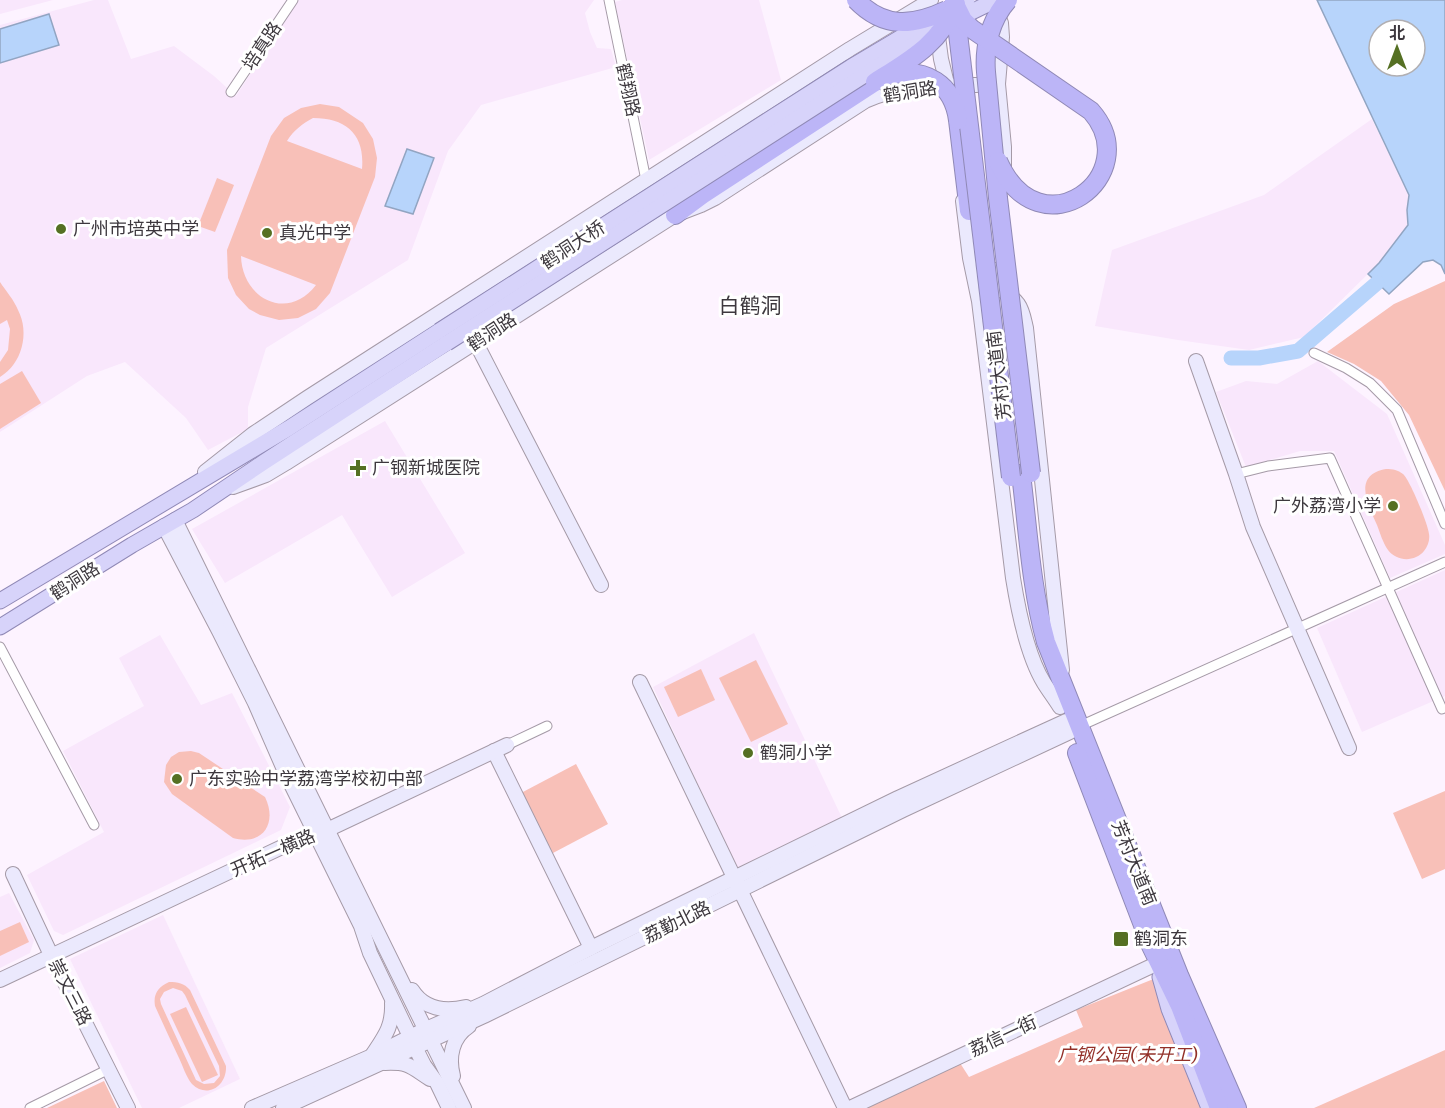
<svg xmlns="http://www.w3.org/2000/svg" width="1445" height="1108" viewBox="0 0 1445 1108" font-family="Merriweather,'Noto Sans SC',serif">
	<rect width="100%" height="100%" fill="#fdf3ff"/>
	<g fill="#f9e7fc">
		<polygon points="0,0 53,0 0,14"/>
		<polygon points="94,0 108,0 131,59 174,46 214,76 236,96 299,0 594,0 585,13 590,32 597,48 611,49 616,67 481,105 448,151 408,260 266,348 248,407 248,429 208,450 186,418 125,362 87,376 0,432 0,25"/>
		<polygon points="622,0 759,0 781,80 649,160 615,2"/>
		<polygon points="1372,119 1409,195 1407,210 1408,224 1379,263 1304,337 1249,350 1178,340 1095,326 1112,250 1264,195"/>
		<polygon points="1318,361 1387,414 1445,545 1445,554 1390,578 1334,451 1300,451 1246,467 1216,392 1246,381 1277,384"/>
		<polygon points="385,421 465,553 392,597 342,515 225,583 192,529"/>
		<polygon points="1445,570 1445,696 1362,732 1317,628"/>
		<polygon points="754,633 843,820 738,871 653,687"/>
		<polygon points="160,635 201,705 232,693 290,807 281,830 63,935 54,931 27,875 104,832 63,751 144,706 119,658"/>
		<polygon points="9,893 34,940 30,953 0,968 0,897"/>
		<polygon points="163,915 240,1079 179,1108 142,1108 70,959"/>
	</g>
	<g fill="#f8c0b8" fill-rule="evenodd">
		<path d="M320,104L339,107L363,123L373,139L377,158L375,177L330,293L316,309L298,318L279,320L260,315L249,309L236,295L228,278L227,250L271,136L284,118L301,108ZM313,118C347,118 365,135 362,169L287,141C294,130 302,124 313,118ZM241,256L316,285C288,322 242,299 241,256Z"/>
		<polygon points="217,178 234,185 215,232 198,226"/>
		<polygon points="1445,281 1445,491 1409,415 1381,381 1354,364 1327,352 1394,304"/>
		<path d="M0,282C6,291 14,300 18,310C30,333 22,364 0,377V362L8,350L10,329L7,320L0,324Z"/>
		<polygon points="22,371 41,403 0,429 0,384"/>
		<path d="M1386,469C1393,469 1398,470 1403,474C1410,480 1428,524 1429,534C1430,540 1428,546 1424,551C1415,562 1397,562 1388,550C1383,543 1380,533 1377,525C1368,505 1352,475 1386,469Z"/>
		<polygon points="756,660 788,724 751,742 719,678"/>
		<polygon points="701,669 715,700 678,717 664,687"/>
		<path d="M191,751L199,753L265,797C278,824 262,846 233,838L172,794L164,782L166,765L171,757L179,752Z"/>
		<polygon points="576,764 608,824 553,853 521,793"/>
		<polygon points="1445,791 1445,869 1422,879 1393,813"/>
		<polygon points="20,922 29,942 0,956 0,931"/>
		<polygon points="1156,978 1203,1108 867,1108 960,1063 969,1077 1083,1027 1076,1010"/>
		<path d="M169,982C178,982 184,983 190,990L226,1066C227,1086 207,1099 192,1084C186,1077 183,1066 179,1058C171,1041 163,1024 155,1006C153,994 158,987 169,982ZM173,988L182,991L185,995L219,1066L220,1076L214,1083L204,1084L196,1080L161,1004L160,999L164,992Z"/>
		<polygon points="186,1007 218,1075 202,1082 170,1014"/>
		<polygon points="1445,1050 1445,1108 1314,1108"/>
		<polygon points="104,1081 117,1108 47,1108"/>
	</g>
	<g fill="#b7d4fb" stroke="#92a5c2" stroke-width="1.5" fill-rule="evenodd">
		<path d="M1317,0H1445V274L1441,265L1433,260L1423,262L1389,294L1368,274L1379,263L1408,225L1407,210L1409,195ZM1379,30H1415V66H1379Z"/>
		<polygon points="49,14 59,45 0,63 0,29"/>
		<polygon points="407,149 434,158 413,214 385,206"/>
	</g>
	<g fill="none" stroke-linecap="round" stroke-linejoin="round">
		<polyline stroke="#b7d4fb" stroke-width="15" points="1231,358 1259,358 1298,351 1377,283"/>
		<g stroke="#a59aa7" stroke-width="11">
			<g id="street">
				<polyline points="609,0 646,180"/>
				<polyline points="231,92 293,0"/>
				<polyline points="1314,353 1346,368 1370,383 1397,410 1445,524"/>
				<polyline points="1236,474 1268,466 1330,458 1442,709"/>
				<polyline points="0,647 94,825"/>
				<polyline points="1080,726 1445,562"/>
				<polyline points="507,745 547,726"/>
				<polyline points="30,1108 109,1069"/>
			</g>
		</g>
		<g stroke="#a59aa7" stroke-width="16">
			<g id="secondary">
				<polyline points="996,10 1001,23 1002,37 998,84 1004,147 1004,172"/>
				<polyline points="937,29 941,59 949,92"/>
				<path d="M963,201L970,258L979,301L1013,578C1018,609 1028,657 1044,683C1049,691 1055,699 1060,707"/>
				<path d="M992,269C995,295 1006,288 1018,304C1023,311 1024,320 1026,328L1062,670"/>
				<polyline points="476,343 601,585"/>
				<polyline points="1196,361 1236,474 1253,527 1349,748"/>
				<polyline points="205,472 253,434 307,398 850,49 931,0"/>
				<path d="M233,487L266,475L286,463L675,215L701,205L715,198L865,101C906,82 954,87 998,84"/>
				<polyline points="175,520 464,1108"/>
				<polyline points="164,526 219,631 255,703 286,774 361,926 370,953 415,1047 424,1065 437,1083 449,1108"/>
				<polyline points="640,682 845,1108"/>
				<polyline points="494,751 591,948"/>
				<polyline points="13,874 51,955 128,1108"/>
				<polyline points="0,980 299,839 327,830 507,745"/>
				<path d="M412,990C424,1009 445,1012 466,1007"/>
				<path d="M373,1054C385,1036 393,1026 392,1003"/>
				<path d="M385,1063C409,1062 410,1066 430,1079"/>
				<path d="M453,1076C448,1057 452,1037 469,1026"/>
				<polyline points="252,1108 372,1056 426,1029 483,1004 591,948 734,878 898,798 1066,721"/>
				<polyline points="283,1108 484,1016 903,810 1070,732"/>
				<polyline points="850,1108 1156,964"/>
			</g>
		</g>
		<g stroke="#9089b6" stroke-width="17">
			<g id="primary">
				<polyline points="0,601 289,428 439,331"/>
				<polyline points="0,627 132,545 193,510 264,462 447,343"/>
				<polyline points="1160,977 1169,1009 1209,1108"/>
			</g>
		</g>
		<g stroke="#9089b6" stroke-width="20">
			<g id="highway">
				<polyline points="958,120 969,211"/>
				<polyline points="675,215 702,195 875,82"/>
				<path d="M1021,474C1028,530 1031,588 1046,642L1179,975L1237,1108"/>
				<polyline points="1077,753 1151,946 1180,1006 1219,1108"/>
			</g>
		</g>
		<use href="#street" stroke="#fff" stroke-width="9"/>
		<use href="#secondary" stroke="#ebe9fd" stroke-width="14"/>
		<use href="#primary" stroke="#d7d3fa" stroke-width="15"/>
		<use href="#highway" stroke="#bcb5f7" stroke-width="18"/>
		<g stroke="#9089b6" stroke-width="17" stroke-linecap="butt">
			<g id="primary-bridge">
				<polyline points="953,21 996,0"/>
				<polyline points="439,331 851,67 947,10 967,0"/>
				<polyline points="447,343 877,67 930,35"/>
			</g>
		</g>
		<g stroke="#9089b6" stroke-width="20" stroke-linecap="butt">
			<g id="highway-bridge">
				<path d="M856,0C884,29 913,26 947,10"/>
				<polyline points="954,0 1011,477"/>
				<path d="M1008,0C990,20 984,47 986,72L998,198L1031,473"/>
				<path d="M957,8L963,20L972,29L1091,111C1147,175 1040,256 998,161"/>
				<path d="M890,75C926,67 953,84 958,120"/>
				<path d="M875,82C910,60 940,44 956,4"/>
			</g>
		</g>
		<use href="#primary-bridge" stroke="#d7d3fa" stroke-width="15"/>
		<use href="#highway-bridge" stroke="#bcb5f7" stroke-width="18"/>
	</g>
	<g fill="#557023" stroke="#fff" stroke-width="2">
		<circle cx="61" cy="229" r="6"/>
		<circle cx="267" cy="233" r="6"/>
		<path d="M355 459h6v6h6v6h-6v6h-6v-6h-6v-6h6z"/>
		<circle cx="1393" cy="506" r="6"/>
		<circle cx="748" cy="753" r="6"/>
		<circle cx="177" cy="779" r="6"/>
		<rect x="1113" y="931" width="16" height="16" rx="3"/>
	</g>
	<g text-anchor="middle" stroke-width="6" stroke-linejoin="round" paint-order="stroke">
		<g font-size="18" fill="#3d383e" stroke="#fff">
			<text transform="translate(262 46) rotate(-56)" y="6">培真路</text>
			<text transform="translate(628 90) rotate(78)" y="6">鹤翔路</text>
			<text transform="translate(910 92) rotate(-9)" y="6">鹤洞路</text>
			<text transform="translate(573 245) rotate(-33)" y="6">鹤洞大桥</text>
			<text transform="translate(492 332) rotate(-33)" y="6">鹤洞路</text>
			<text transform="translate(999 375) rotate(-97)" y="6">芳村大道南</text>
			<text transform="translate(75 581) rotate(-32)" y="6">鹤洞路</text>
			<text transform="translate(273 853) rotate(-24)" y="6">开拓一横路</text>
			<text transform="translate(1134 863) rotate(68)" y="6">芳村大道南</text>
			<text transform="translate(677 922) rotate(-26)" y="6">荔勤北路</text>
			<text transform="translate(70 992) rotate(63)" y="6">崇文三路</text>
			<text transform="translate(1003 1036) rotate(-25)" y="6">荔信一街</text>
		</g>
		<g font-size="18" fill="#3d383e" stroke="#fff" text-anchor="start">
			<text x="73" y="235">广州市培英中学</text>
			<text x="279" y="239">真光中学</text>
			<text x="372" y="474">广钢新城医院</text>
			<text x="1381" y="512" text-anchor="end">广外荔湾小学</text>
			<text x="760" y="759">鹤洞小学</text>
			<text x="189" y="785">广东实验中学荔湾学校初中部</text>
			<text x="1134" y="945">鹤洞东</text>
		</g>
		<g font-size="18" font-style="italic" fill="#933028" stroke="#fff">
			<text x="1128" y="1061">广钢公园(未开工)</text>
		</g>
		<g font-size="21" fill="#3d383e" stroke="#fff">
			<text x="750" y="313">白鹤洞</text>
		</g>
	</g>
	<g transform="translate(1397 48)"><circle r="28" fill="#ffffff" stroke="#b1afb2" stroke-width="1.5"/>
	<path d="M0-4.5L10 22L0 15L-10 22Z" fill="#557023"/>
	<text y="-9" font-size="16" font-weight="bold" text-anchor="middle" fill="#3d383e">北</text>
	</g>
</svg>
